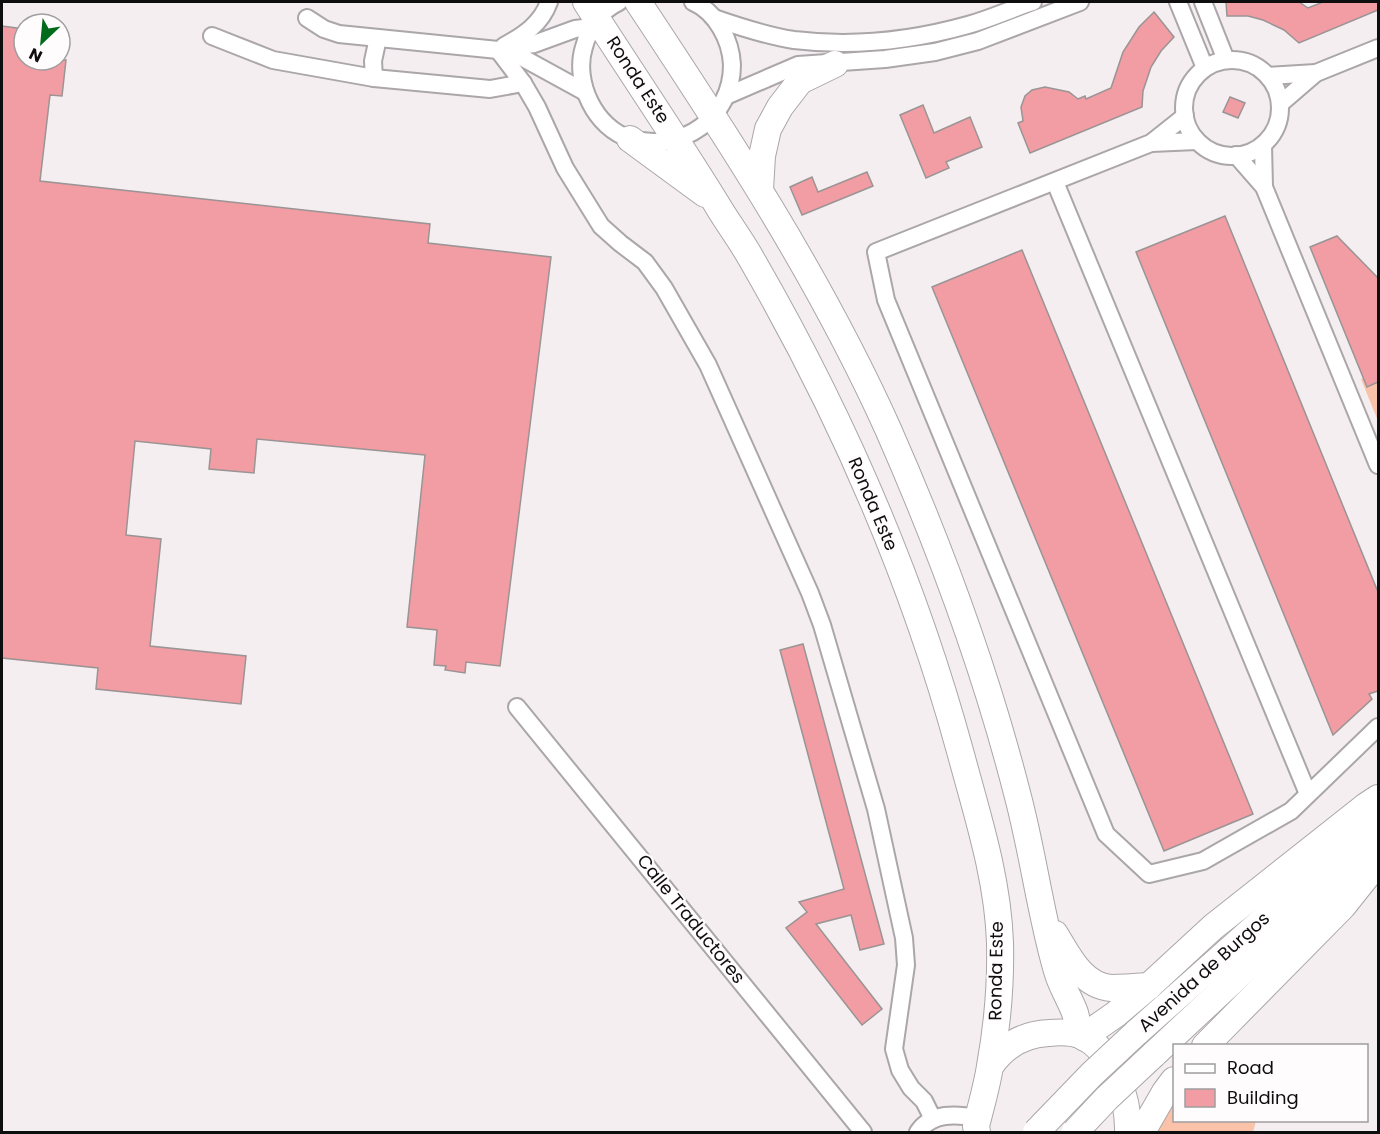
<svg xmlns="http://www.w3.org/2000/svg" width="1380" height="1134" viewBox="0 0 1380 1134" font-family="Poppins,sans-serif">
	<rect width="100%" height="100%" fill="#f4eef1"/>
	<g fill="#fac2a8">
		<polygon points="1378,372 1378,421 1361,379"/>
		<polygon points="1174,1099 1174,1120 1256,1121 1253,1132 1152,1132"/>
	</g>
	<g fill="#f29ca4" stroke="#9a9494" stroke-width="1.5">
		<polygon points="1226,2 1299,2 1308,8 1323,2 1378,2 1378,10 1299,43 1284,30 1263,20 1248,16 1227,16"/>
		<polygon points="1154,12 1174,37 1161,51 1151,67 1143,91 1142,107 1030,153 1018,123 1023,121 1021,107 1025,96 1032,90 1045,87 1069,92 1078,99 1085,96 1086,99 1111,88 1123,52 1139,27"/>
		<polygon points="2,26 24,29 24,60 66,60 62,96 50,95 40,181 430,224 428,243 551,257 500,666 466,662 465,673 445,670 446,666 434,665 437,630 407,627 425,455 257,439 254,473 209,469 211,449 135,441 126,535 161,539 150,646 246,656 241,704 96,689 98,668 2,658"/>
		<polygon points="1230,97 1245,103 1238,118 1223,112"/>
		<polygon points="923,105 934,133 970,117 982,147 946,162 949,168 926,178 900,115"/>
		<polygon points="867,172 873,186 802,215 790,187 812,177 818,192"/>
		<polygon points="1225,216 1378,592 1378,691 1369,694 1372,699 1333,735 1136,252"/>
		<polygon points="1337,236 1378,278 1378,382 1367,387 1310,247"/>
		<polygon points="1022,250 1253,814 1164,851 932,287"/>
		<polygon points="803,644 884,944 860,950 851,915 816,924 882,1009 862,1025 786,928 807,912 799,902 844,889 780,650"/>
	</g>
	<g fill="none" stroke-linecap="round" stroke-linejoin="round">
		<g stroke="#aba6a9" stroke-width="20">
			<g id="minor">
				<path d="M619,2C601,10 589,28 584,47C573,81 595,129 631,139C682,153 732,118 732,65C731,40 716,12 693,2"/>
				<polyline points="1178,2 1205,68"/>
				<polyline points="1203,2 1226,60"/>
				<polyline points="307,18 324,29 339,34 498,50 523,58 585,92"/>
				<path d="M714,18C740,27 767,36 794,40C852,47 911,41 968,25C990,19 1011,9 1033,2"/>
				<polyline points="212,36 273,60 374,78 490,89 523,83"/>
				<path d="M504,46C524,35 541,24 549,2"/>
				<polyline points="501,49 534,44 575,29 592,27"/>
				<polyline points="498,50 523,83 537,107 565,168 601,226 620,243 645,262 664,288 708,365 810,593 822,625 876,809 904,938 906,965 894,1049 900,1070 911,1088 924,1101 933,1119"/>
				<circle cx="1232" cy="108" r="48"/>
				<polyline points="1268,76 1316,73"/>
				<polyline points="374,78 373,61 378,38"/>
				<polyline points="726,96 798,65 885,59 935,52 978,41 1080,2"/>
				<polyline points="1280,104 1316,73 1378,48"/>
				<polyline points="1185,116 1151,143 876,252 886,300 1106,834 1149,874 1203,861 1291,811 1378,727"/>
				<polyline points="1151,143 1197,141"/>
				<polyline points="1263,145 1264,187"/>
				<polyline points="1236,155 1264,187 1378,465"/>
				<polyline points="1055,182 1308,794"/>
				<polyline points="517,707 863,1132"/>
				<path d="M918,1132C932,1112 956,1114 978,1118"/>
			</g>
		</g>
		<g stroke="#aba6a9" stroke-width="28">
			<g id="highway">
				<path d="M586,2C629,69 674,135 716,203C727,222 741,240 752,260C841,414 913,579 960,751C977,814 998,878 1000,943C1001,983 997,1027 990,1066C987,1086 981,1106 976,1126L977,1132"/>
				<path d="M638,2C729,139 820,278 888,429C940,547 985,668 1017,793C1033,852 1040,913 1057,971C1061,986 1070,999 1075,1013C1077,1020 1078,1028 1080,1035"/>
				<polyline points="630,139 705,194"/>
				<polyline points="760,189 762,156 768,129 780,107 800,81 835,64"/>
				<path d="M1055,934C1068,955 1082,986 1111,988C1123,988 1136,987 1149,986"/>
				<polyline points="1136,1033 1378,818"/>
				<polyline points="1085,1038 1093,1030 1116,1014 1149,986 1213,927 1366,806 1378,798"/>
				<polyline points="1205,1046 1343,906 1374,867"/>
				<polyline points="1153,1055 1378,845"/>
				<path d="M991,1065C1005,1045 1025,1034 1049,1033C1059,1032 1073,1032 1082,1036C1113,1050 1129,1101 1128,1132"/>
				<polyline points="1142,1132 1165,1092 1174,1080"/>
			</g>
		</g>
		<use href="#minor" stroke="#fff" stroke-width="16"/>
		<use href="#highway" stroke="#fff" stroke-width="26"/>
		<g stroke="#aba6a9" stroke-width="28" stroke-linecap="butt">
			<g id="highway-bridge">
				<polyline points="1036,1132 1092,1074 1136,1033"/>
				<polyline points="1075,1132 1107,1098 1153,1055"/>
			</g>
		</g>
		<use href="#highway-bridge" stroke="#fff" stroke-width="26"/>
	</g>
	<g text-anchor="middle" stroke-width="4.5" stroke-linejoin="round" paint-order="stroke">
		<g font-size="18" fill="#0f0e0f" stroke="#fffcfe">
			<text transform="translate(638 80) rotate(57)" y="6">Ronda Este</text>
			<text transform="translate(873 504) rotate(67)" y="6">Ronda Este</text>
			<text transform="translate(691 919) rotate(51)" y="6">Calle Traductores</text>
			<text transform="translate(996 971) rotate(-89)" y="6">Ronda Este</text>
			<text transform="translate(1204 972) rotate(-42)" y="6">Avenida de Burgos</text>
		</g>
	</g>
	<rect width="1380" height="1134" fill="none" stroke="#0f0e0f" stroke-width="6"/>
	<rect x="1173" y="1044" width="195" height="78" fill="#fffcfe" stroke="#9f9d9e" stroke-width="1.5"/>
	<rect x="1185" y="1064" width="30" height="9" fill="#ffffff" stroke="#9f9d9e" stroke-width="1.5"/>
	<text x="1227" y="1074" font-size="18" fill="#0f0e0f">Road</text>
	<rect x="1185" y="1089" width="30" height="18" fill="#f29ca4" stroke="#9f9d9e" stroke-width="1.5"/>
	<text x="1227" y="1104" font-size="18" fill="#0f0e0f">Building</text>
	<g transform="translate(42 42) rotate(206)"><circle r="28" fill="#fffcfe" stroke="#9f9d9e" stroke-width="1.5"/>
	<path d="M0-4.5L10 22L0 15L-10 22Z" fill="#006b1a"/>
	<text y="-9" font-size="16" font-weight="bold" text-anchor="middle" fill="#0f0e0f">N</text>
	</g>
</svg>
